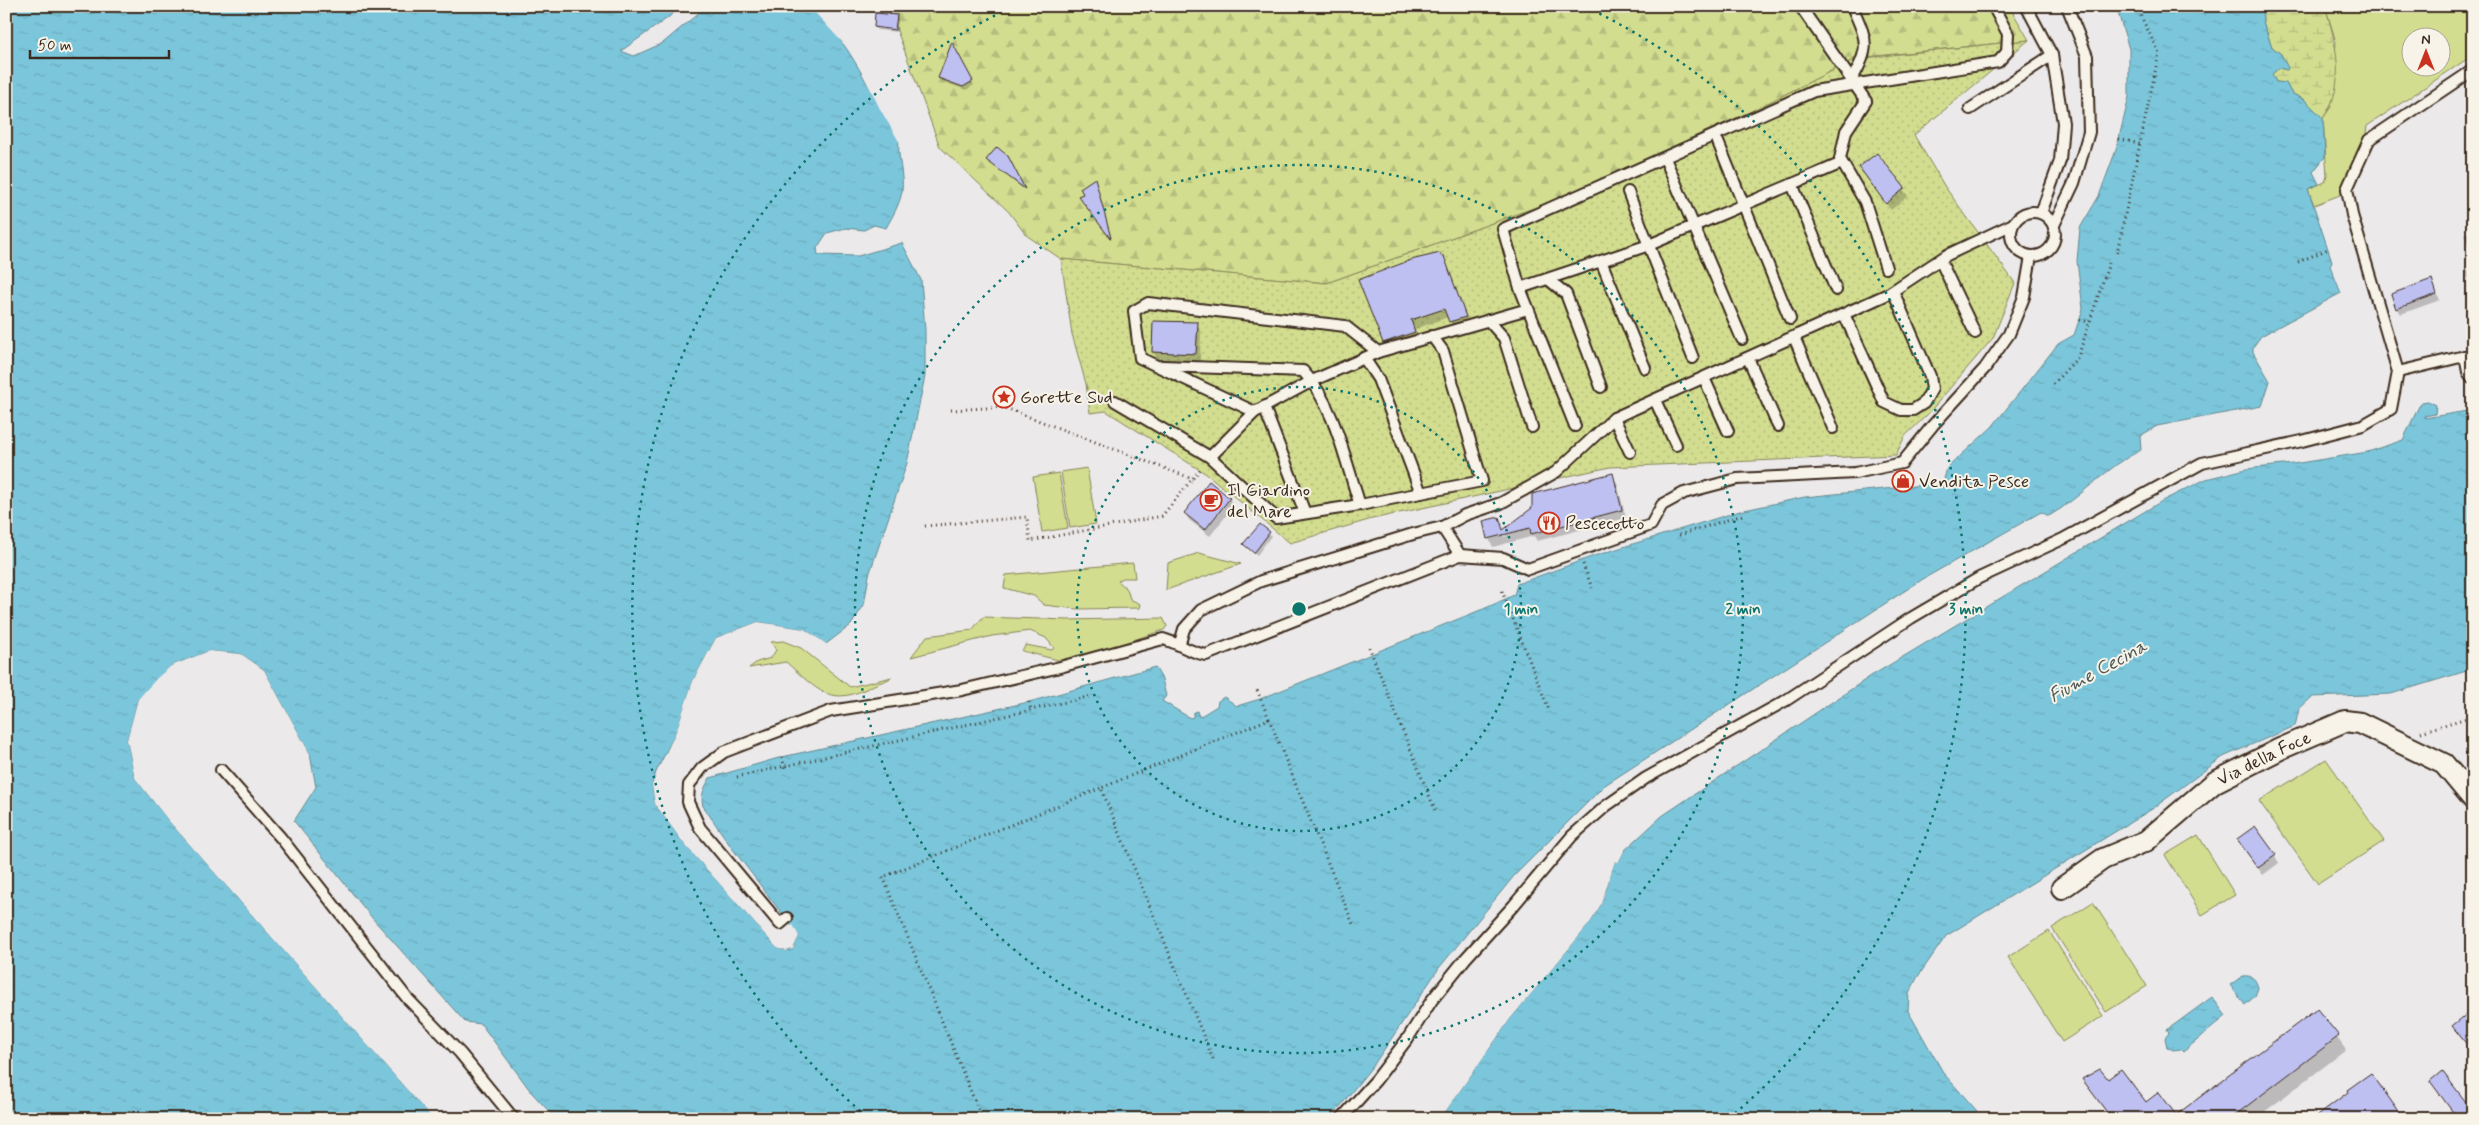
<svg xmlns="http://www.w3.org/2000/svg" width="2479" height="1125" viewBox="0 0 2479 1125" font-family="Mynerve,sans-serif">
	<defs>
		<pattern id="forest-firs" width="22" height="20" patternUnits="userSpaceOnUse" patternTransform="scale(1.25)"><rect width="22" height="20" fill="#d2dd90"/><path d="M5 1l3.5 6h-7zM16 11l3.5 6h-7z" fill="#b5be7c"/></pattern>
		<pattern id="wetland-marsh" width="20" height="14" patternUnits="userSpaceOnUse" patternTransform="scale(1.25)"><rect width="20" height="14" fill="#d2dd90"/><path d="M1 5h8M5 5V1M11 12h8M15 12V8" fill="none" stroke="#b5be7c"/></pattern>
		<pattern id="park-dots" width="8" height="8" patternUnits="userSpaceOnUse" patternTransform="scale(1.25)"><rect width="8" height="8" fill="#d2dd90"/><path d="M2 2h.1M6 6h.1" fill="none" stroke="#b5be7c" stroke-width="1.8" stroke-linecap="round"/></pattern>
		<pattern id="water-ripples" width="26" height="14" patternUnits="userSpaceOnUse" patternTransform="scale(1.25)"><rect width="26" height="14" fill="#7bc6db"/><path d="M2 4q2-2 4 0t4 0M15 11q2-2 4 0t4 0" fill="none" stroke="#6baabc"/></pattern>
	</defs>
	<rect width="100%" height="100%" fill="#ece9ea"/>
	<filter id="ink" filterUnits="userSpaceOnUse"><feTurbulence type="fractalNoise" baseFrequency=".02" numOctaves="2"/><feDisplacementMap in="SourceGraphic" scale="10" xChannelSelector="R" yChannelSelector="G"/><feConvolveMatrix kernelMatrix="1 2 1 2 8 2 1 2 1" color-interpolation-filters="sRGB"/></filter>
	<g filter="url(#ink)">
		<g fill="#d2dd90" stroke="#868457" fill-rule="evenodd">
			<path d="M2325,6H2473V55L2367,126L2365,142L2340,195L2314,205L2308,189L2325,182L2327,176L2323,118L2331,107L2336,42ZM2412,38H2442V68H2412Z"/>
			<polygon points="1087,468 1096,524 1070,528 1061,472"/>
			<polygon points="1059,473 1068,528 1042,532 1033,477"/>
			<polygon points="1199,553 1241,564 1166,590 1168,563"/>
			<polygon points="1133,563 1135,578 1123,578 1118,581 1127,589 1130,599 1140,604 1139,608 1077,609 1044,605 1034,596 1004,588 1006,575"/>
			<polygon points="983,617 1068,620 1163,618 1167,626 1164,630 1072,660 1058,660 1022,651 1026,645 1052,650 1054,648 1046,638 1030,631 992,636 911,657 927,636 972,630"/>
			<path d="M783,641L801,648L850,687L892,677C887,681 880,682 874,685C830,709 818,690 786,662L749,668L757,662L771,658L776,650L771,642Z"/>
			<polygon points="2326,759 2384,841 2318,884 2259,801"/>
			<polygon points="2198,835 2235,895 2202,915 2165,855"/>
			<polygon points="2093,902 2147,986 2106,1012 2052,928"/>
			<polygon points="2049,931 2103,1016 2062,1042 2008,957"/>
		</g>
		<polygon fill="url(#forest-firs)" stroke="#868457" points="888,6 2009,6 2029,40 1857,58 1754,110 1542,205 1327,283 1061,259 1026,235 1009,212 940,147"/>
		<path fill="url(#wetland-marsh)" stroke="#868457" d="M2262,6H2325C2336,42 2347,86 2323,118L2305,100L2291,93L2286,83L2276,82L2272,74L2279,68L2287,70L2281,54L2272,47L2263,22Z"/>
		<polygon fill="url(#park-dots)" stroke="#868457" points="2029,40 1914,135 1945,187 2015,283 1993,338 1927,415 1905,436 1896,455 1610,467 1372,519 1290,543 1208,475 1106,411 1090,413 1086,384 1072,334 1061,259 1327,283 1542,205 1754,110 1855,59"/>
		<g fill="url(#water-ripples)" stroke="#61888f">
			<path d="M6,6H680L669,17L621,51L634,56L663,43L707,6H809C852,42 870,94 899,140C897,157 904,174 902,191C900,204 892,217 886,228L874,225L864,230L846,228L827,233L817,248L818,255L858,256L902,243L921,280L925,330V376L907,463L869,575L864,605L851,625L826,644L804,629L758,622L716,638L693,681L677,730L656,772L652,785L655,804L685,845L777,948L786,951L793,949L799,936L732,848L703,806C700,795 705,787 710,778L782,757L1029,702L1155,667L1162,679L1166,696L1162,701L1190,718L1193,717V713L1197,711L1199,717L1217,706L1218,701L1224,697L1237,706L1260,699L1488,607L1514,595L1517,584L1594,556L1740,511L1805,497L1943,483L1947,468L1992,427L2058,344L2074,335L2083,309L2077,261L2080,228L2099,196L2116,150L2129,97V49L2116,6H2262L2263,22L2272,47L2281,54L2288,68L2287,70L2279,68L2272,74L2276,82L2286,83L2291,93L2305,100L2323,118L2325,157L2313,172L2319,184L2308,189L2332,261L2330,266L2341,293L2261,336L2253,347V352L2270,381L2262,406L2157,426L2140,436L2141,450C2106,467 2082,497 2049,516L2041,512L1923,579L1605,785L1514,876L1439,968L1375,1063L1330,1119H556L532,1093L481,1024L465,1022L373,919L294,821L316,787L310,754L264,670L241,654L209,651L171,666L138,699L127,740L135,778L168,820L433,1119H6Z"/>
			<polygon points="2428,401 2436,405 2435,414 2425,416 2425,418 2473,410 2473,669 2391,694 2312,697 2299,709 2295,726 2223,757 2152,809 1946,936 1917,978 1909,994 1908,1011 1944,1074 1977,1111 1970,1119 1440,1119 1510,1019 1590,923 1601,904 1615,860 1618,863 1624,851 1662,816 1871,676 2162,501 2206,479 2246,469 2293,464 2368,452 2403,440 2421,402"/>
			<path d="M2243,976C2252,975 2256,979 2258,988L2255,996L2245,1005L2230,985Z"/>
			<polygon points="2212,997 2226,1016 2183,1052 2180,1049 2173,1050 2167,1047 2165,1038 2169,1033 2167,1030"/>
		</g>
		<g fill="#ece9ea">
			<polygon points="809,6 818,10 855,53 882,108 901,139 901,145 880,109 853,54"/>
			<polygon points="758,622 804,629 828,645 824,646 803,631 759,625 718,640 695,682 680,730 655,785 658,803 687,843 778,946 786,948 791,947 796,936 790,926 793,925 799,936 793,949 786,951 777,948 685,845 655,804 652,785 677,729 693,681 716,638"/>
			<polygon points="209,651 241,654 264,670 310,754 309,759 262,672 240,656 210,654 173,668 140,700 129,740 138,777 170,818 436,1119 433,1119 168,820 135,778 127,740 138,699 157,678 171,666"/>
			<polygon points="1622,849 1624,851 1618,863 1615,861 1601,904 1590,923 1510,1019 1440,1119 1438,1119 1508,1017 1588,921 1599,903 1612,859 1617,859"/>
		</g>
		<g fill="#0003">
			<polygon points="877,6 899,6 897,32 877,30 875,27"/>
			<polygon points="952,45 974,85 966,90 941,81 939,78"/>
			<polygon points="1877,154 1908,196 1891,210 1874,187"/>
			<polygon points="1007,157 1023,189 988,160"/>
			<polygon points="2473,231 2473,258 2464,234"/>
			<polygon points="1444,257 1470,326 1455,330 1448,317 1415,329 1419,341 1389,352 1360,281"/>
			<polygon points="2473,268 2473,291 2465,272"/>
			<polygon points="2431,280 2440,300 2401,314 2397,308"/>
			<polygon points="1154,322 1197,324 1201,331 1200,361 1158,360 1153,352"/>
			<polygon points="1612,475 1617,483 1626,518 1537,541 1534,536 1493,547 1489,539 1484,522 1499,518 1503,525 1500,525 1504,537 1506,536 1503,526 1505,531 1533,508"/>
			<polygon points="1209,483 1229,499 1234,506 1210,536 1189,520 1185,513"/>
			<polygon points="1260,525 1271,536 1257,555 1245,544"/>
			<polygon points="2243,847 2275,856 2279,863 2263,875"/>
			<polygon points="2317,1010 2346,1050 2255,1119 2111,1119 2084,1080 2108,1081 2145,1104 2176,1117"/>
		</g>
		<g fill="#bec0f2" stroke="#3b2a1e">
			<polygon points="875,13 897,15 895,30 874,27"/>
			<polygon points="952,42 973,81 963,87 938,78"/>
			<polygon points="997,147 1008,156 1025,189 986,160"/>
			<polygon points="1877,153 1905,188 1886,204 1859,167"/>
			<polygon points="1095,178 1111,238 1110,238 1078,196 1083,194 1080,188"/>
			<polygon points="1440,253 1441,256 1444,256 1466,317 1449,322 1444,309 1411,320 1415,332 1383,343 1358,280 1411,260"/>
			<polygon points="2432,279 2437,294 2396,309 2391,294"/>
			<polygon points="1153,321 1198,322 1196,354 1152,352"/>
			<polygon points="1613,473 1622,510 1531,534 1530,528 1487,539 1483,521 1499,517 1503,530 1532,508 1532,494"/>
			<polygon points="1209,481 1230,498 1205,530 1184,513"/>
			<polygon points="1260,524 1270,532 1254,553 1243,544"/>
			<polygon points="2255,826 2276,855 2258,868 2237,839"/>
			<polygon points="2317,1009 2339,1036 2230,1119 2112,1119 2082,1079 2100,1069 2108,1079 2121,1069 2146,1102 2159,1092 2176,1115"/>
			<polygon points="2473,1009 2473,1052 2452,1026"/>
			<polygon points="2442,1071 2473,1111 2473,1119 2458,1119 2430,1081"/>
			<polygon points="2371,1073 2404,1119 2313,1119 2348,1092 2347,1090"/>
		</g>
		<g fill="none" stroke-linecap="round" stroke-linejoin="round">
			<g stroke="#3b2a1e" stroke-width="14">
				<g id="service">
					<polyline points="1800,6 1866,101 1846,131 1840,159 1865,202 1886,268"/>
					<path d="M1852,79C1872,46 1866,39 1852,6"/>
					<polyline points="1970,109 2052,55 2026,6"/>
					<polyline points="1718,142 1790,319"/>
					<polyline points="1667,163 1742,339"/>
					<polyline points="1792,184 1836,290"/>
					<polyline points="1628,192 1693,358"/>
					<circle cx="2033" cy="234" r="22"/>
					<polyline points="2041,213 2060,161 2063,123 2052,55"/>
					<polyline points="2054,225 2074,183 2089,132 2087,56 2067,6"/>
					<polyline points="1940,260 1975,333"/>
					<polyline points="1601,261 1645,368"/>
					<polyline points="1548,279 1566,294 1601,387"/>
					<polyline points="1520,288 1649,245 1842,163"/>
					<polyline points="1844,314 1884,402 1901,410 1913,410 1924,403 1932,389 1930,376 1893,291"/>
					<polyline points="1488,320 1504,338 1532,427"/>
					<polyline points="1794,337 1833,428"/>
					<polyline points="2465,356 2468,372 2473,379"/>
					<polyline points="1364,358 1378,379 1421,493"/>
					<polyline points="1748,358 1778,426"/>
					<path d="M1162,366L1303,371C1335,405 1345,461 1360,505"/>
					<polyline points="2398,372 2473,354"/>
					<polyline points="1704,378 1728,431"/>
					<polyline points="1655,400 1676,445"/>
					<polyline points="1115,401 1210,457 1276,518 1360,505 1482,481 1443,351 1432,336"/>
					<polyline points="1264,407 1305,513"/>
					<polyline points="1255,412 1140,358 1134,311 1148,303 1345,326 1378,352"/>
					<polyline points="1614,418 1630,452"/>
					<polyline points="1575,426 1520,288 1503,229 1814,91 1998,62 2007,52 2008,34 1993,6"/>
					<polyline points="1210,457 1255,412 1312,381 1378,352 1528,309"/>
					<polyline points="1442,527 1465,515 1501,503 1556,472 1614,418 1888,294 1947,255 2013,224"/>
					<polyline points="1180,643 1184,629 1201,610 1261,581 1413,534 1442,527 1460,555"/>
					<polyline points="221,770 281,838 407,998 460,1053 514,1119"/>
					<path d="M787,918L780,924L700,828L688,802L689,785L702,768L724,752L831,711L962,690L1060,667L1163,639C1181,644 1188,652 1206,655L1460,555L1503,558L1528,569L1651,525L1662,505L1684,493L1737,479L1855,473L1902,463L1933,425L1985,368L2009,334L2024,297L2031,256"/>
					<polyline points="1341,1119 1376,1080 1408,1038 1432,1000 1465,959 1514,905 1572,836 1606,806 1646,778 1785,701 1911,618 1979,578 2065,538 2202,463 2302,441 2363,425 2391,409 2398,372 2352,215 2347,189 2369,140 2473,70"/>
				</g>
			</g>
			<g stroke="#3b2a1e" stroke-width="24">
				<g id="minor">
					<path id="s1" d="M2062,888L2103,859L2146,841L2215,782L2280,749L2345,721L2360,723L2444,764L2473,799"/>
				</g>
			</g>
			<g stroke="#3b2a1e" stroke-width="3" stroke-dasharray="1 4" stroke-linecap="butt">
				<polyline points="2119,139 2140,144"/>
				<polyline points="2117,253 2159,53 2136,6"/>
				<polyline points="2298,262 2328,249"/>
				<polyline points="2080,320 2089,322"/>
				<polyline points="2053,384 2078,357 2109,263"/>
				<polyline points="951,410 1003,407 1193,479"/>
				<polyline points="925,526 1027,517 1030,541 1162,516 1202,467"/>
				<polyline points="1679,535 1743,515"/>
				<polyline points="1583,564 1592,588"/>
				<polyline points="1502,591 1549,710"/>
				<polyline points="1369,647 1435,810"/>
				<polyline points="1029,702 1031,710"/>
				<polyline points="1269,719 1353,924"/>
				<polyline points="2421,732 2473,716"/>
				<polyline points="782,757 785,768"/>
				<polyline points="737,777 1092,696"/>
				<polyline points="1213,1059 1101,788 1269,719 1257,690"/>
				<polyline points="982,1119 883,877 1101,788"/>
			</g>
			<use href="#service" stroke="#f7f3e8" stroke-width="10"/>
			<use href="#minor" stroke="#f7f3e8" stroke-width="20"/>
		</g>
	</g>
	<g fill="none" stroke="#0f766e" stroke-width="2.5" stroke-dasharray="2.5 5">
		<circle cx="1299" cy="609" r="222"/>
		<circle cx="1299" cy="609" r="444"/>
		<path d="M866 1116A667 667 0 0 1 1012 7M1586 7A667 667 0 0 1 1732 1116"/>
	</g>
	<defs>
		<g id="sight-ring" transform="scale(1.125)"><circle r="9.5" fill="#f7f3e8" stroke="#c8321e" stroke-width="1.5"/><path d="M0-6L1.8-2.2L6-1.7L2.9 1.2L3.7 5.4L0 3.3L-3.7 5.4L-2.9 1.2L-6-1.7L-1.8-2.2Z" fill="#c8321e"/></g>
		<g id="shop-ring" transform="scale(1.125)"><circle r="9.5" fill="#f7f3e8" stroke="#c8321e" stroke-width="1.5"/><path d="M-5-2.5h2.3a2.7 3.5 0 0 1 5.4 0H5L5.5 6h-11ZM-1.5-2.5h3a1.5 2.3 0 0 0-3 0Z" fill="#c8321e"/></g>
		<g id="cafe-ring" transform="scale(1.125)"><circle r="9.5" fill="#f7f3e8" stroke="#c8321e" stroke-width="1.5"/><path d="M-5.5-4.5H6V0H3Q3 3.5 0 3.5H-2.5Q-5.5 3.5-5.5 0ZM3-3.2v2h1.7v-2ZM-6 4.5H4V6H-6Z" fill="#c8321e"/></g>
		<g id="restaurant-ring" transform="scale(1.125)"><circle r="9.5" fill="#f7f3e8" stroke="#c8321e" stroke-width="1.5"/><path d="M-5-6h1v4h1v-4h1v4h1v-4h1v5L-1.5 .5V6h-2V.5L-5-1ZM5-6V6H3V1.5H1.5Q1.5-4 5-6Z" fill="#c8321e"/></g>
	</defs>
	<g fill-rule="evenodd">
		<use href="#sight-ring" x="1004" y="397"/>
		<use href="#shop-ring" x="1903" y="481"/>
		<use href="#cafe-ring" x="1211" y="500"/>
		<use href="#restaurant-ring" x="1549" y="523"/>
	</g>
	<g text-anchor="middle" stroke-width="4" stroke-linejoin="round" paint-order="stroke">
		<g font-size="18" fill="#3b2a1e" stroke="#f7f3e8" text-anchor="start">
			<text x="1020" y="403">Gorette Sud</text>
			<text x="1919" y="487">Vendita Pesce</text>
			<text x="1227" y="496">Il Giardino<tspan x="1227" dy="21">del Mare</tspan></text>
			<text x="1565" y="529">Pescecotto</text>
		</g>
		<g font-size="18" fill="#3b2a1e" stroke="#f7f3e8">
			<text dy="6" stroke="none"><textPath href="#s1" startOffset="242">Via della Foce</textPath></text>
		</g>
		<g font-size="19" font-style="italic" fill="#4e5957" stroke="#f7f3e8">
			<text transform="translate(2097 670) rotate(-29)" y="7">Fiume Cecina</text>
		</g>
	</g>
	<circle cx="1299" cy="609" r="8" fill="#0f766e" stroke="#f7f3e8" stroke-width="2.5"/>
	<g font-size="15" text-anchor="middle" font-weight="bold" fill="#0f766e" stroke="#f7f3e8" stroke-width="4" stroke-linejoin="round" paint-order="stroke">
		<text x="1521" y="614">1 min</text>
		<text x="1743" y="614">2 min</text>
		<text x="1966" y="614">3 min</text>
	</g>
	<rect width="2479" height="1125" fill="none" stroke="#f7f3e8" stroke-width="25"/>
	<rect x="12" y="12" width="2454" height="1100" fill="none" stroke="#3b2a1e" stroke-width="2" filter="url(#ink)"/>
	<g transform="translate(2426 52)"><circle r="24" fill="#f7f3e8" stroke="#aca397"/>
	<path d="M0-4L9 19L0 12L-9 19Z" fill="#c8321e"/>
	<text y="-8" font-size="14" font-weight="bold" text-anchor="middle" fill="#3b2a1e">N</text>
	</g>
	<path d="M30 50v8h139v-8" fill="none" stroke="#3b2a1e" stroke-width="2.5"/>
	<text x="38" y="50" font-size="15" fill="#3b2a1e" stroke="#f7f3e8" stroke-width="4" paint-order="stroke">50 m</text>
</svg>
